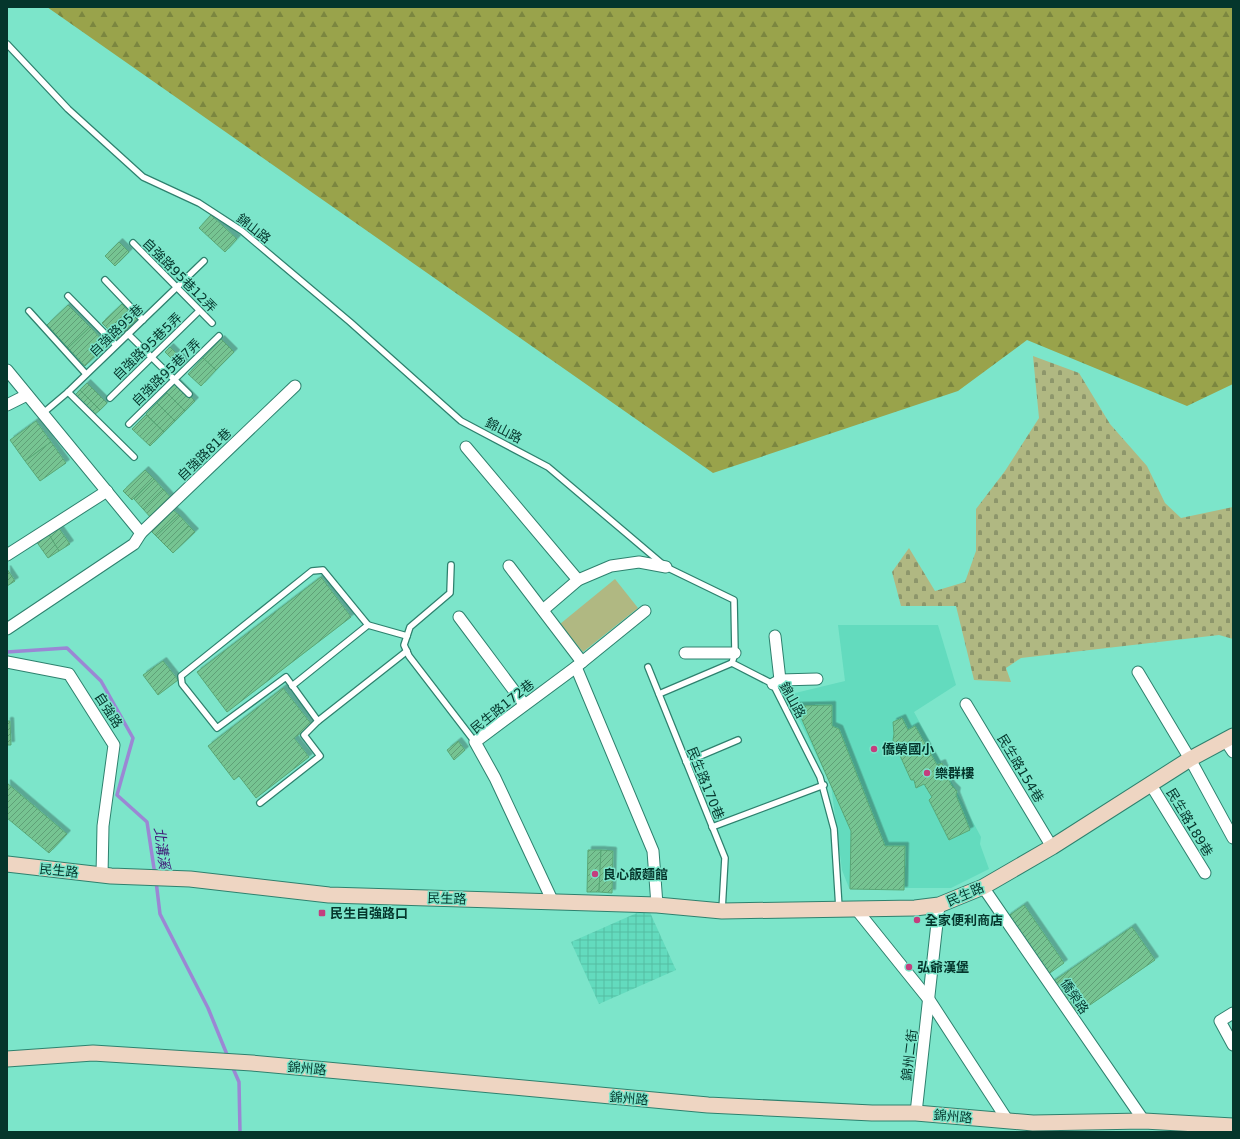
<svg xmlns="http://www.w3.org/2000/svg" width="1240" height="1139" viewBox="0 0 1240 1139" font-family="'DejaVu Sans','Noto Sans TC',sans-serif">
	<defs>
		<pattern id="industrial-grid" width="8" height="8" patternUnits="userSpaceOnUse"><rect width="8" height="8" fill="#63dbbe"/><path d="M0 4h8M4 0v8" fill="none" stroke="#54bda3"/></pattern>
		<pattern id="forest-firs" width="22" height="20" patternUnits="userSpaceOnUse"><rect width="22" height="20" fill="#99a34b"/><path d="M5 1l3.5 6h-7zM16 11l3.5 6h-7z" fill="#7b863f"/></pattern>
		<pattern id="cemetery-stones" width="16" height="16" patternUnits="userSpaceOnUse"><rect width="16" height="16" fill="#b0b882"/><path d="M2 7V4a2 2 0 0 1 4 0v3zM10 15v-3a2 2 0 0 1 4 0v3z" fill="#8d966b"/></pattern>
		<pattern id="building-hatch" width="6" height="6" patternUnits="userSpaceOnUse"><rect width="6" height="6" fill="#76c492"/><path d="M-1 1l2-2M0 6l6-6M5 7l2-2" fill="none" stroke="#5fa077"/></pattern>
		<filter id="shadow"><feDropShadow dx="3.5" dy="-3.5" stdDeviation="0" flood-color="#0004"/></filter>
	</defs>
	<rect width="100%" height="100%" fill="#7ce5ca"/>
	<polygon fill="#63dbbe" points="838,625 938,625 956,685 914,712 981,837 980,844 989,869 951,888 849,888 842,870 831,785 787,695 845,681"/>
	<polygon fill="url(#industrial-grid)" points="648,908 676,970 599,1004 571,942"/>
	<polygon fill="url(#forest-firs)" points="47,7 1233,7 1233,384 1187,406 1027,340 958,391 713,473"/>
	<polygon fill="url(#cemetery-stones)" points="1033,356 1079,373 1110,424 1147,466 1165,503 1181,518 1233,507 1233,639 1219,635 1021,658 1006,668 1011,682 974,680 956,606 901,606 892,572 909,548 935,591 965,582 976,551 976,509 1005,471 1039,418"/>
	<polygon fill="#b0b882" points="615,579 638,608 583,652 560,624"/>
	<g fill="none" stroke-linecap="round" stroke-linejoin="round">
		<g stroke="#9b87d4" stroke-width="3.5">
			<polyline points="7,652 67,648 101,681 133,738 117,795 147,822 155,875"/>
			<polyline points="156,881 160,914 208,1008 228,1057"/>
			<polyline points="232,1066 239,1082 240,1132"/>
		</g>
	</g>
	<g fill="url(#building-hatch)" stroke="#59a776" filter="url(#shadow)">
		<polygon points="211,215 237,239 225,252 199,228"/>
		<polygon points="119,242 129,252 115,266 105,256"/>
		<polygon points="122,304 130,313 111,332 102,323"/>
		<polygon points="68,305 90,327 68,348 47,325"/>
		<polygon points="131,313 138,320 118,339 111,332"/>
		<polygon points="90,327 107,345 85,366 68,348"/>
		<polygon points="221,339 234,352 216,370 203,358"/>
		<polygon points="170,347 185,362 180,367 165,352"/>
		<polygon points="203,358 216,370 201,386 188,374"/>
		<polygon points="176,382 195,401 185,411 166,392"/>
		<polygon points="87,383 107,403 100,410 80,390"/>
		<polygon points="80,390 100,410 94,415 74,396"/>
		<polygon points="167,393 185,411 175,421 157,403"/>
		<polygon points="157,403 175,421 164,432 146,414"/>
		<polygon points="146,415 164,432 150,446 132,429"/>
		<polygon points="36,421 51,442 25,461 10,440"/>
		<polygon points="51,442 66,463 40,481 25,461"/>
		<polygon points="145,470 154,479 132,500 123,491"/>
		<polygon points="154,479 163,489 143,509 134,499"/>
		<polygon points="163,489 173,500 152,519 143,509"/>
		<polygon points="173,510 179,515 156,536 151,531"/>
		<polygon points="179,515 189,526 167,547 156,536"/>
		<polygon points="189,526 195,532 173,553 167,547"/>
		<polygon points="58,527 70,544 59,551 48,533"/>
		<polygon points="48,533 59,551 48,558 36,541"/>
		<polygon points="7,569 15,581 7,586"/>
		<polygon points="321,577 351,617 227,712 197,672"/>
		<polygon points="163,661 178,680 158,695 143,675"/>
		<polygon points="283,688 312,725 294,738 309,757 256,798 239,776 234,780 208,746"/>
		<polygon points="832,705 832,726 839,729 885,846 905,846 904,890 850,889 851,831 796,706"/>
		<polygon points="902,718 908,730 915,726 937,765 942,763 951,785 957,791 956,795 970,830 949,840 929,800 932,797 924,784 916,788 914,780 911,780 893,740 894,734 893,722"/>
		<polygon points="7,721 10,721 11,745 7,745"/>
		<polygon points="458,741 465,750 454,760 447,750"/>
		<polygon points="7,783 67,834 49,853 7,818"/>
		<polygon points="588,850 601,850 599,892 587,892"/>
		<polygon points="601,850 613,851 612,893 599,892"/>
		<polygon points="1024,905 1064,963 1047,975 1007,917"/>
		<polygon points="1132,927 1155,960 1074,1016 1051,983"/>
	</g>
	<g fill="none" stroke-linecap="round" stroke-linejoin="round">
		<g stroke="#2e816e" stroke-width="8">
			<g id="lane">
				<polyline points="7,44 68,109 143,177 199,203 242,231 350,322 461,421 548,467 666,567 734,600 735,653 732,663 773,684 820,777 834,829 839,908"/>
				<polyline points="133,243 212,323"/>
				<polyline points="105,280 143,320"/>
				<polyline points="68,296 116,345"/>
				<polyline points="29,311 86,374"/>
				<polyline points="128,334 189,394"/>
				<polyline points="68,392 134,457"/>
				<polyline points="110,398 199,311"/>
				<polyline points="42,414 68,392 204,261"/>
				<polyline points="129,424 219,336"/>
				<polyline points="451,565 450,593 410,627 404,645 409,656 475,742"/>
				<polyline points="407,651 318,721 286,677 217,728 182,684 181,676 312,571 323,570 368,625 407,636"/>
				<polyline points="648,667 725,858 722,910"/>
				<polyline points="292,686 368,625"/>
				<polyline points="659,694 732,663"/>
				<polyline points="686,762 738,740"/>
				<polyline points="260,803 320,756 304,735 318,721"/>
				<polyline points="712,827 824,785"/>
			</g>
		</g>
		<g stroke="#2e816e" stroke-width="13">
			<g id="street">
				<polyline points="7,370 141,533"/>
				<polyline points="7,405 27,395"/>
				<polyline points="466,447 578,580"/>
				<polyline points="7,555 107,491"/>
				<polyline points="509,566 582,662"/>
				<polyline points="543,610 578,580 611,566 639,562 666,567"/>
				<polyline points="459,617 524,704"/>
				<polyline points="7,629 134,544 141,533 295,386"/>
				<polyline points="775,636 780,680"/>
				<polyline points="685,653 735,653"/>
				<polyline points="7,662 69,674 114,745 103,826 102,875"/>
				<polyline points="576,667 653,851 657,905"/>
				<polyline points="1138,672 1190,759 1233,838"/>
				<polyline points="773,684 780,680 817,679"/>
				<polyline points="966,704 1052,847"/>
				<polyline points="1225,740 1233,752"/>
				<polyline points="1151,785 1205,873"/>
				<polyline points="983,887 1144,1121"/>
				<polyline points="553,902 495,778 475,742 576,667 645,611"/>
				<polyline points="856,909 930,1001 1008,1121"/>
				<polyline points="1233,1013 1220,1021 1233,1045"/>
				<polyline points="916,1113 939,905"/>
			</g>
		</g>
		<g stroke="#2e816e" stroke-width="17">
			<g id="secondary">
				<polyline points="7,864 111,876 190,879 329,895 657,905 722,911 915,908 939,905 983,887 1052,847 1190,759 1233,736"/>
				<polyline points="7,1059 93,1053 252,1063 708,1105 872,1113 916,1113 1033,1123 1144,1121 1233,1126"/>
			</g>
		</g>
		<use href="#lane" stroke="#fff" stroke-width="5.5"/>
		<use href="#street" stroke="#fff" stroke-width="11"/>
		<use href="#secondary" stroke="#eed5c2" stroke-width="15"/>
	</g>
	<g fill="#c43e7e" stroke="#7ce5ca" stroke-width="1.5">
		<circle cx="874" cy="749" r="4"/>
		<circle cx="927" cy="773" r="4"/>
		<circle cx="595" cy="874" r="4"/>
		<rect x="318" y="909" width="8" height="8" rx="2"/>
		<circle cx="917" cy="920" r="4"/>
		<circle cx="909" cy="967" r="4"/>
	</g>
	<g text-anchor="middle" stroke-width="3" stroke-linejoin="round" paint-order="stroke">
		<g font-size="13" fill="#05362c" stroke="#7ce5ca">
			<text transform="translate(254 228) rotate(38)" y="5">錦山路</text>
			<text transform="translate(180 275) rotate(45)" y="5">自強路95巷12弄</text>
			<text transform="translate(116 330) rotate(-44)" y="5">自強路95巷</text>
			<text transform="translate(147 346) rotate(-44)" y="5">自強路95巷5弄</text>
			<text transform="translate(166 372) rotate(-44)" y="5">自強路95巷7弄</text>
			<text transform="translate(504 430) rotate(27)" y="5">錦山路</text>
			<text transform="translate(204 454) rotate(-44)" y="5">自強路81巷</text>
			<text transform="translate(793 700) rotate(61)" y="5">錦山路</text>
			<text transform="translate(502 706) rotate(-39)" y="5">民生路172巷</text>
			<text transform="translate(109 710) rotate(57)" y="5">自強路</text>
			<text transform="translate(1021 768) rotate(59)" y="5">民生路154巷</text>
			<text transform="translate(706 783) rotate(68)" y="5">民生路170巷</text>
			<text transform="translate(1190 822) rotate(59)" y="5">民生路189巷</text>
			<text transform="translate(59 870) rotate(6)" y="5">民生路</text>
			<text transform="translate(965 894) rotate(-23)" y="5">民生路</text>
			<text transform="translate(447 898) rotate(2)" y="5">民生路</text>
			<text transform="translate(1075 996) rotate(56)" y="5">僑榮路</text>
			<text transform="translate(909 1055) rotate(-83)" y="5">錦州二街</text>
			<text transform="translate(307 1068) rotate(5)" y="5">錦州路</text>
			<text transform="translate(629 1098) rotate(5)" y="5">錦州路</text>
			<text transform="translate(953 1116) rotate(5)" y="5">錦州路</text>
		</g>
		<g font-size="13" font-weight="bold" fill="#05362c" stroke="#7ce5ca" text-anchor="start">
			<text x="882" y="754">僑榮國小</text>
			<text x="935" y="778">樂群樓</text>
			<text x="603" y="879">良心飯麵館</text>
			<text x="330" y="918">民生自強路口</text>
			<text x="925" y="925">全家便利商店</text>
			<text x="917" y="972">弘爺漢堡</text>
		</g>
		<g font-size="14" font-style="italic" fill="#401e78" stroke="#7ce5ca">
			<text transform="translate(162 848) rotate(82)" y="5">北溝溪</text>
		</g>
	</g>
	<rect width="1240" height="1139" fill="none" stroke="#05362c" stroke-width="16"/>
</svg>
